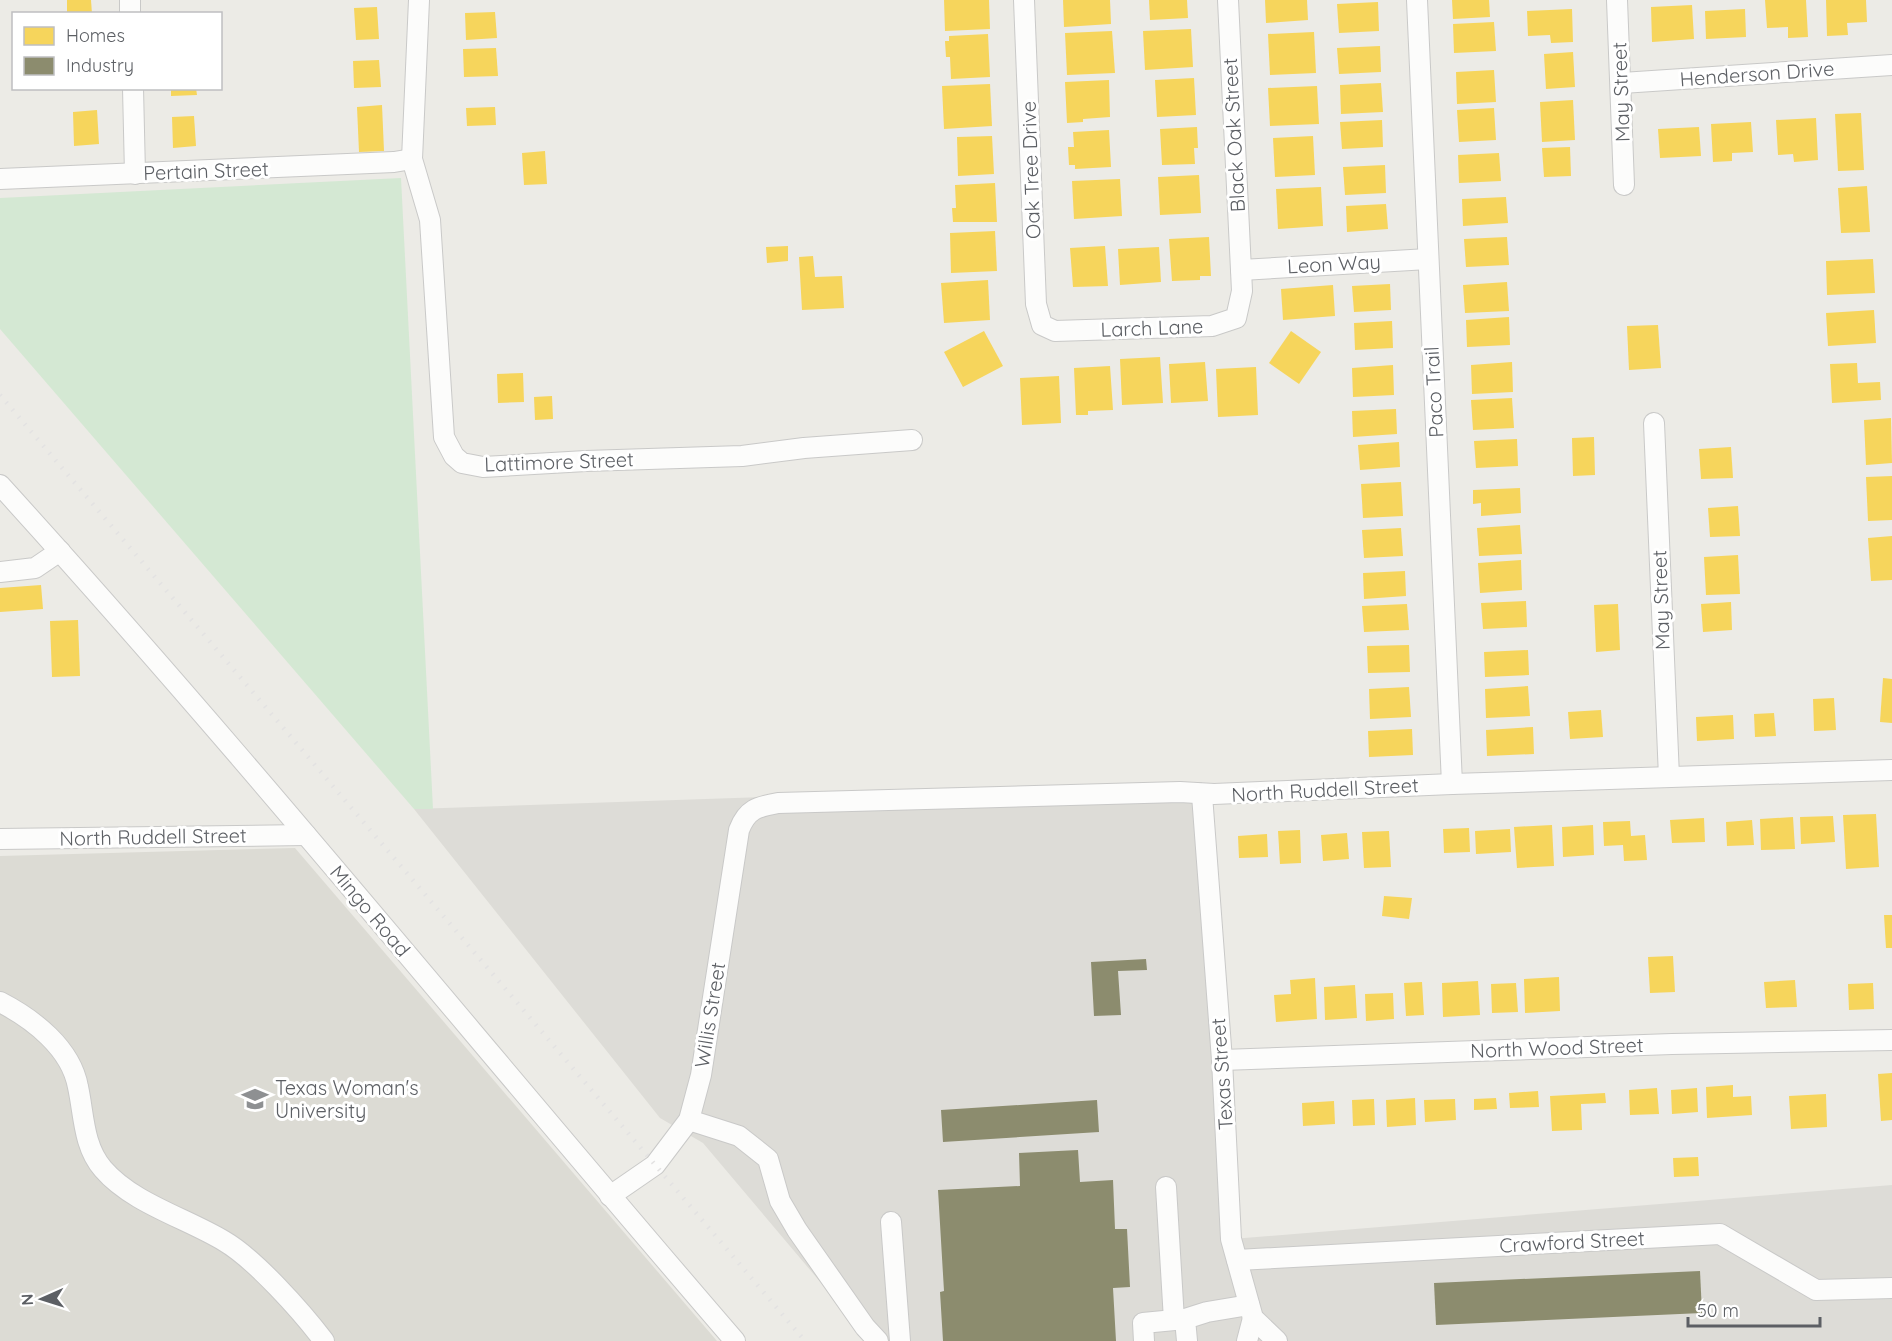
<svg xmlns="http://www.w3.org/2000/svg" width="1892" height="1341" viewBox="0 0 1892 1341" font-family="Quicksand,sans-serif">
	<rect width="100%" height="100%" fill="#ecebe6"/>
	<polygon fill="#dddcd7" points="1202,782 1222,1060 1232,1239 1892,1185 1892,1341 870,1341 703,1143 660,1118 414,809"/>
	<polygon fill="#dcdbd4" points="295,848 717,1341 0,1341 0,856"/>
	<polygon fill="#d4e8d3" points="401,178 433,809 414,809 0,329 0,198"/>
	<g fill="#f6d55c">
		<polygon points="67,0 91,0 92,14 67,14"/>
		<polygon points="944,0 989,0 990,29 945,31"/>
		<polygon points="1063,0 1110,0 1111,24 1064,27"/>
		<polygon points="1149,0 1187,0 1188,18 1150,20"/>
		<polygon points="1265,0 1307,0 1308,20 1266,23"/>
		<polygon points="1452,0 1489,0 1490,17 1453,19"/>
		<polygon points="1765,0 1806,0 1808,37 1788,38 1788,27 1767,28"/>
		<polygon points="1826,0 1866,0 1867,22 1847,23 1848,35 1827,36"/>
		<polygon points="1378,2 1379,31 1339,33 1337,4"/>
		<polygon points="1692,5 1694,39 1652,42 1651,7"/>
		<polygon points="377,7 379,39 356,40 354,8"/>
		<polygon points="1572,9 1573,42 1551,43 1550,35 1528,36 1527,11"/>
		<polygon points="1745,9 1746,37 1706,39 1705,11"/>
		<polygon points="495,12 497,38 466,40 465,13"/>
		<polygon points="1494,22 1496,51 1454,53 1453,24"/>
		<polygon points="1191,29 1193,67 1145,70 1143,31"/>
		<polygon points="1112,31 1115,73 1067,75 1065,33"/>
		<polygon points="1314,32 1316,73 1270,75 1268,34"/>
		<polygon points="988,34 990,77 951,79 950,57 946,57 945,41 949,41 949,36"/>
		<polygon points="1380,46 1381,72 1339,74 1337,48"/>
		<polygon points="496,48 498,76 464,77 463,49"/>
		<polygon points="1573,52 1575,87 1546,89 1544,54"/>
		<polygon points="379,60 381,87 354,88 353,61"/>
		<polygon points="1494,70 1496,102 1457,104 1456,72"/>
		<polygon points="1194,78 1196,115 1157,117 1155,80"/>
		<polygon points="1109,80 1110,117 1083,119 1083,122 1067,123 1065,82"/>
		<polygon points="1381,83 1383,112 1341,114 1340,85"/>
		<polygon points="990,84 992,126 944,129 942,86"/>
		<polygon points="1317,86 1319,124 1270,126 1268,88"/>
		<polygon points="171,88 196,88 197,95 171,96"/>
		<polygon points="1573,100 1575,140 1542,142 1540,102"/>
		<polygon points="382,105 384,151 359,152 357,107"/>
		<polygon points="495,107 496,125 467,126 466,108"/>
		<polygon points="1494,108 1496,140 1459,142 1457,110"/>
		<polygon points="97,110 99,144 74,146 73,112"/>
		<polygon points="1861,113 1864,170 1838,171 1835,114"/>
		<polygon points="194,116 196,146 173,148 172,117"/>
		<polygon points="1816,118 1818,160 1794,162 1793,154 1778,155 1776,120"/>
		<polygon points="1382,120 1383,147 1342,149 1340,122"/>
		<polygon points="1751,122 1753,152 1732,153 1732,161 1713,162 1711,124"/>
		<polygon points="1197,127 1198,148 1194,148 1195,164 1162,165 1160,129"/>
		<polygon points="1699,127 1701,156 1660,158 1658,129"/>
		<polygon points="1109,130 1111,167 1075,169 1075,165 1069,165 1068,147 1074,147 1073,132"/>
		<polygon points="992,136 994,174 958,176 957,137"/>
		<polygon points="1313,136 1315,175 1275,177 1273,138"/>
		<polygon points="1570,147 1571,176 1544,177 1542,148"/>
		<polygon points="545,151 547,184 524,185 522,153"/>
		<polygon points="1499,153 1501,181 1459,183 1458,155"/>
		<polygon points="1385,165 1386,193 1345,195 1343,167"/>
		<polygon points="1199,175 1201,213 1160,215 1158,177"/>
		<polygon points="1120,179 1122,216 1074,219 1072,181"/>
		<polygon points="995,183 997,222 953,222 952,208 956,208 955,185"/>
		<polygon points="1867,186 1870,232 1841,233 1838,188"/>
		<polygon points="1321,187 1323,226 1278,229 1276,189"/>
		<polygon points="1506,197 1508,223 1463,226 1462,199"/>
		<polygon points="1386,204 1388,229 1347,232 1346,206"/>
		<polygon points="995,231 997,271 951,273 950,233"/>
		<polygon points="1209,237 1211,276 1200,276 1200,280 1172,281 1169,239"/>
		<polygon points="1507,237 1509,265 1466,267 1464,239"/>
		<polygon points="788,246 788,261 767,263 766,247"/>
		<polygon points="1105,246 1108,286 1073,287 1070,248"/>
		<polygon points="1159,247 1161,282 1120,285 1118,249"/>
		<polygon points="813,256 815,277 842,276 844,308 802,310 799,257"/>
		<polygon points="1873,259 1875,293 1827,295 1826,261"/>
		<polygon points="988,280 990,320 944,323 941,283"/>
		<polygon points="1507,282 1509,311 1465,313 1463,285"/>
		<polygon points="1390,284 1391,310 1354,312 1352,286"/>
		<polygon points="1333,285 1335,316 1283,320 1281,289"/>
		<polygon points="1874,310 1876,343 1828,346 1826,313"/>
		<polygon points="1509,317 1510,345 1467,347 1466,320"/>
		<polygon points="1392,321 1393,348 1355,350 1354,323"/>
		<polygon points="1658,325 1661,368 1629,370 1627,326"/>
		<polygon points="984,331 1003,366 963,387 944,352"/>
		<polygon points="1291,331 1321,352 1299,384 1269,363"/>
		<polygon points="1160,357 1163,403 1122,405 1120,359"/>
		<polygon points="1205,362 1208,401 1171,403 1169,364"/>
		<polygon points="1512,362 1513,392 1472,394 1471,365"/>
		<polygon points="1857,363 1858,383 1880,382 1881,400 1832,403 1830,364"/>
		<polygon points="1393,365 1394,395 1353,397 1352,368"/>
		<polygon points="1110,366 1113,410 1088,411 1088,415 1076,415 1074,368"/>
		<polygon points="1256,367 1258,415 1218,417 1216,369"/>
		<polygon points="523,373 524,402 498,403 497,374"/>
		<polygon points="1059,376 1061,423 1022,425 1020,378"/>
		<polygon points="552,396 553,419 535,420 534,397"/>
		<polygon points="1512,398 1514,428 1473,430 1471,400"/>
		<polygon points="1396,409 1397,434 1353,437 1352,411"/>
		<polygon points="1891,418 1892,463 1866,465 1864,420"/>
		<polygon points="1594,437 1595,475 1573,476 1572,438"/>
		<polygon points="1517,439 1518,466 1476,468 1474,441"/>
		<polygon points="1399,442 1400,467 1360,470 1358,445"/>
		<polygon points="1731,447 1733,478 1701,479 1699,449"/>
		<polygon points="1892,476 1892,520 1868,521 1866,477"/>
		<polygon points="1401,482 1403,516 1363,518 1361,484"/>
		<polygon points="1520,488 1521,513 1481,516 1481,503 1473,504 1473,490"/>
		<polygon points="1738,506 1740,536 1710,537 1708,508"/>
		<polygon points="1520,525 1522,554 1479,556 1477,528"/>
		<polygon points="1401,528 1403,556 1364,558 1362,530"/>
		<polygon points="1892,536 1892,580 1871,581 1868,538"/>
		<polygon points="1738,555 1740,594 1706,595 1704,557"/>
		<polygon points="1521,560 1522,590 1480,593 1478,563"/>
		<polygon points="1405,571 1406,596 1364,599 1363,573"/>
		<polygon points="41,585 43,609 0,612 0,588"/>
		<polygon points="1526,601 1527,627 1483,629 1481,603"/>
		<polygon points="1731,602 1732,630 1703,632 1701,604"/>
		<polygon points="1407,604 1409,630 1364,632 1362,606"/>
		<polygon points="1618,604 1620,650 1596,652 1594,605"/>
		<polygon points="78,620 80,676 52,677 50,621"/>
		<polygon points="1409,645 1410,672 1368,673 1367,646"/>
		<polygon points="1528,650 1529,675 1485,677 1484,652"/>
		<polygon points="1883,678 1892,679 1892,723 1880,722"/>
		<polygon points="1528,686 1530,716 1486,718 1485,689"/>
		<polygon points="1409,687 1411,717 1370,719 1369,689"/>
		<polygon points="1834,698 1836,730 1814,731 1813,699"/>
		<polygon points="1601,710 1603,737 1570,739 1568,712"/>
		<polygon points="1774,713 1776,736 1755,737 1754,714"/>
		<polygon points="1733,715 1734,739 1697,741 1696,717"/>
		<polygon points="1533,727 1534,754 1487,756 1486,730"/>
		<polygon points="1412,729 1413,755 1369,757 1368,731"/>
		<polygon points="1876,814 1879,867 1846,869 1843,815"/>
		<polygon points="1833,816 1835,842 1801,844 1800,817"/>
		<polygon points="1793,817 1795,849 1761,850 1760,819"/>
		<polygon points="1704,818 1705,842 1672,843 1670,820"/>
		<polygon points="1752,820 1754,845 1727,846 1726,822"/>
		<polygon points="1630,821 1631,836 1645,835 1647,860 1624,861 1623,845 1604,846 1603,822"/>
		<polygon points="1552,825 1554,866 1517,868 1514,827"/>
		<polygon points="1593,825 1594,855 1563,857 1562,827"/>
		<polygon points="1469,828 1470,852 1444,853 1443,829"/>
		<polygon points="1510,829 1511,852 1476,854 1475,831"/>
		<polygon points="1300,830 1301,863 1280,864 1278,831"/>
		<polygon points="1389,831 1391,867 1364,868 1362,832"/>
		<polygon points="1347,833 1349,859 1323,861 1321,835"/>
		<polygon points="1267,834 1268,857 1239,858 1238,836"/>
		<polygon points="1384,896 1412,898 1409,919 1382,916"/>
		<polygon points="1884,915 1892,915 1892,948 1886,948"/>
		<polygon points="1673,956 1675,992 1650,993 1648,957"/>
		<polygon points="1559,977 1560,1011 1525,1013 1524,979"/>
		<polygon points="1315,978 1317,1019 1276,1022 1274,995 1291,994 1290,980"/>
		<polygon points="1795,980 1797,1007 1766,1008 1764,982"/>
		<polygon points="1478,981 1480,1015 1443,1017 1442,983"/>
		<polygon points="1422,982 1424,1015 1406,1016 1404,983"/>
		<polygon points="1516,983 1518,1012 1492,1013 1491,984"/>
		<polygon points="1873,983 1874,1009 1849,1010 1848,984"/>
		<polygon points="1355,985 1357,1018 1325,1020 1324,987"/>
		<polygon points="1393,993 1394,1019 1366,1021 1365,994"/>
		<polygon points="1892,1073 1892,1120 1881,1121 1878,1074"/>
		<polygon points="1733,1085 1733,1097 1751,1096 1752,1115 1707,1118 1706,1087"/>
		<polygon points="1657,1088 1659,1114 1630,1115 1629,1090"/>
		<polygon points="1697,1088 1698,1112 1672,1114 1671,1090"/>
		<polygon points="1538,1091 1539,1107 1510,1108 1509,1093"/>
		<polygon points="1605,1093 1606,1103 1581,1104 1582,1130 1552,1131 1550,1096"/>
		<polygon points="1826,1094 1827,1127 1791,1129 1789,1096"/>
		<polygon points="1415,1098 1416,1125 1387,1127 1386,1100"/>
		<polygon points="1496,1098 1497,1109 1474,1110 1474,1099"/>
		<polygon points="1374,1099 1375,1125 1353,1126 1352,1100"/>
		<polygon points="1455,1099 1456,1120 1425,1122 1424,1100"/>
		<polygon points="1334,1101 1335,1124 1303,1126 1302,1103"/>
		<polygon points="1698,1157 1699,1176 1674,1177 1673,1158"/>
	</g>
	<g fill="#8c8c6e">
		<polygon points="1146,959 1147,970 1118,971 1121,1015 1094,1016 1091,962"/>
		<polygon points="1097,1100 1099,1132 943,1142 941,1110"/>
		<polygon points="1078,1150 1080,1182 1113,1180 1115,1229 1127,1229 1130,1287 1113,1288 1116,1341 943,1341 940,1292 944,1291 938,1190 1020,1186 1019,1153"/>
		<polygon points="1700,1271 1702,1313 1436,1325 1434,1283"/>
	</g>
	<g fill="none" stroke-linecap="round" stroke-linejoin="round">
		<g stroke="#c9c9c8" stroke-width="22">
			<g id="minor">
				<polyline points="130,0 130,14"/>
				<polyline points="419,0 412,159 430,220 444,437 454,456 462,463 483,467 586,461 742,456 804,448 912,440"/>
				<polyline points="1024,0 1036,304 1042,325 1055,331 1212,326 1236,318 1242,291 1228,0"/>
				<polyline points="1417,0 1452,784"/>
				<polyline points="1617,0 1624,185"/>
				<polyline points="1622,83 1892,65"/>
				<polyline points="133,88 135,174"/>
				<polyline points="0,179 394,162 412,159"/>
				<polyline points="1241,270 1428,259"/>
				<polyline points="1654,423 1669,777"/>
				<path d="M0,485C253,763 489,1056 735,1341"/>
				<polyline points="0,572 35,568 60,551"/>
				<polyline points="1202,795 1222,1060 1231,1239 1253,1318 1277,1341"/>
				<polyline points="0,839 306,835"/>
				<path d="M0,1002C33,1019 71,1048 78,1087C84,1114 83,1146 103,1169C132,1203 186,1218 224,1241C255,1259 302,1312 324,1341"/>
				<polyline points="1222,1060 1672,1044 1892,1040"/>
				<polyline points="689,1120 739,1136 768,1159 780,1201 797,1230 865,1327 878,1341"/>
				<polyline points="1166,1187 1174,1320"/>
				<path d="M610,1196L655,1165L689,1120L701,1075L739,830C747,809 757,807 778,803L1180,792L1214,794L1452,784L1892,770"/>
				<polyline points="891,1222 900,1341"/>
				<polyline points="1237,1260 1720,1234 1816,1290 1892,1288"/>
				<polyline points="1144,1341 1143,1323 1185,1319"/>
				<polyline points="1187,1341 1185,1319 1207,1312 1249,1305"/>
				<polyline points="1247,1341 1253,1318"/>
			</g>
		</g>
		<use href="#minor" stroke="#fcfcfb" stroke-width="20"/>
		<polyline stroke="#e3e2e2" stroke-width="4.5" stroke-dasharray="1.5 8" stroke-linecap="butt" points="0,395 805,1341"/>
	</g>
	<defs>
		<g id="university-bare" transform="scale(2.07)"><path d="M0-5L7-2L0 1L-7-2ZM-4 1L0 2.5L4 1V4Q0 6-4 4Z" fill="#8e9092" stroke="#fff" stroke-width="2.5" paint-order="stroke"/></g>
	</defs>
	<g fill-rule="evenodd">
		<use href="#university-bare" x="255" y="1099"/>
	</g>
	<g text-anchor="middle" stroke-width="6" stroke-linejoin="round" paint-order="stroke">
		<g font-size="20" fill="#5c5f64" stroke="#fff">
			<text transform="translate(1757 74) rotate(-4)" y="7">Henderson Drive</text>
			<text transform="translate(1621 92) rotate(-92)" y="7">May Street</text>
			<text transform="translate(1234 135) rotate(-93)" y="7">Black Oak Street</text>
			<text transform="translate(1031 170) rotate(-92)" y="7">Oak Tree Drive</text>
			<text transform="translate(206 171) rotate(-2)" y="7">Pertain Street</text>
			<text transform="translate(1334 264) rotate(-3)" y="7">Leon Way</text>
			<text transform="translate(1152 328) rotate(-2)" y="7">Larch Lane</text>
			<text transform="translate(1434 392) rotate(-93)" y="7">Paco Trail</text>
			<text transform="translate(559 462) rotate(-2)" y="7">Lattimore Street</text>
			<text transform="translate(1661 600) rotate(-92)" y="7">May Street</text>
			<text transform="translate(1325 790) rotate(-3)" y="7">North Ruddell Street</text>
			<text transform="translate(153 837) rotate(-1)" y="7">North Ruddell Street</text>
			<text transform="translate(370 911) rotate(50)" y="7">Mingo Road</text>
			<text transform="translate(710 1015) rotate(-81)" y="7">Willis Street</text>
			<text transform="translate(1557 1048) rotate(-2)" y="7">North Wood Street</text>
			<text transform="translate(1222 1074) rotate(-94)" y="7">Texas Street</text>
			<text transform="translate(1572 1242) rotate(-3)" y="7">Crawford Street</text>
		</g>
		<g font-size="20" fill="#5c5f64" stroke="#fff" text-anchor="start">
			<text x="275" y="1095">Texas Woman's<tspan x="275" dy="23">University</tspan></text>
		</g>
	</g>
	<rect x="12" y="12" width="210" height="78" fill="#ffffff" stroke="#bebfc1" stroke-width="1.5"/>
	<rect x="24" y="27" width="30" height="18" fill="#f6d55c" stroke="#bebfc1" stroke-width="1.5"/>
	<text x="66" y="42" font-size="18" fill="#5c5f64">Homes</text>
	<rect x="24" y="57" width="30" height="18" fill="#8c8c6e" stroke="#bebfc1" stroke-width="1.5"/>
	<text x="66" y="72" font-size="18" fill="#5c5f64">Industry</text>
	<g transform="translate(42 1299) rotate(267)" stroke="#ffffff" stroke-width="4.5" paint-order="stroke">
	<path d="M0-4.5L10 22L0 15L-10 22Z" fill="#5c5f64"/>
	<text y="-9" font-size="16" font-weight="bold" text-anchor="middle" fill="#5c5f64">N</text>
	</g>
	<path d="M1688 1317v9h132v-9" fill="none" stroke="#5c5f64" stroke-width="3"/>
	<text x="1697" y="1317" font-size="18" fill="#5c5f64" stroke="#ffffff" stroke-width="4.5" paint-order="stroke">50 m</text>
</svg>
